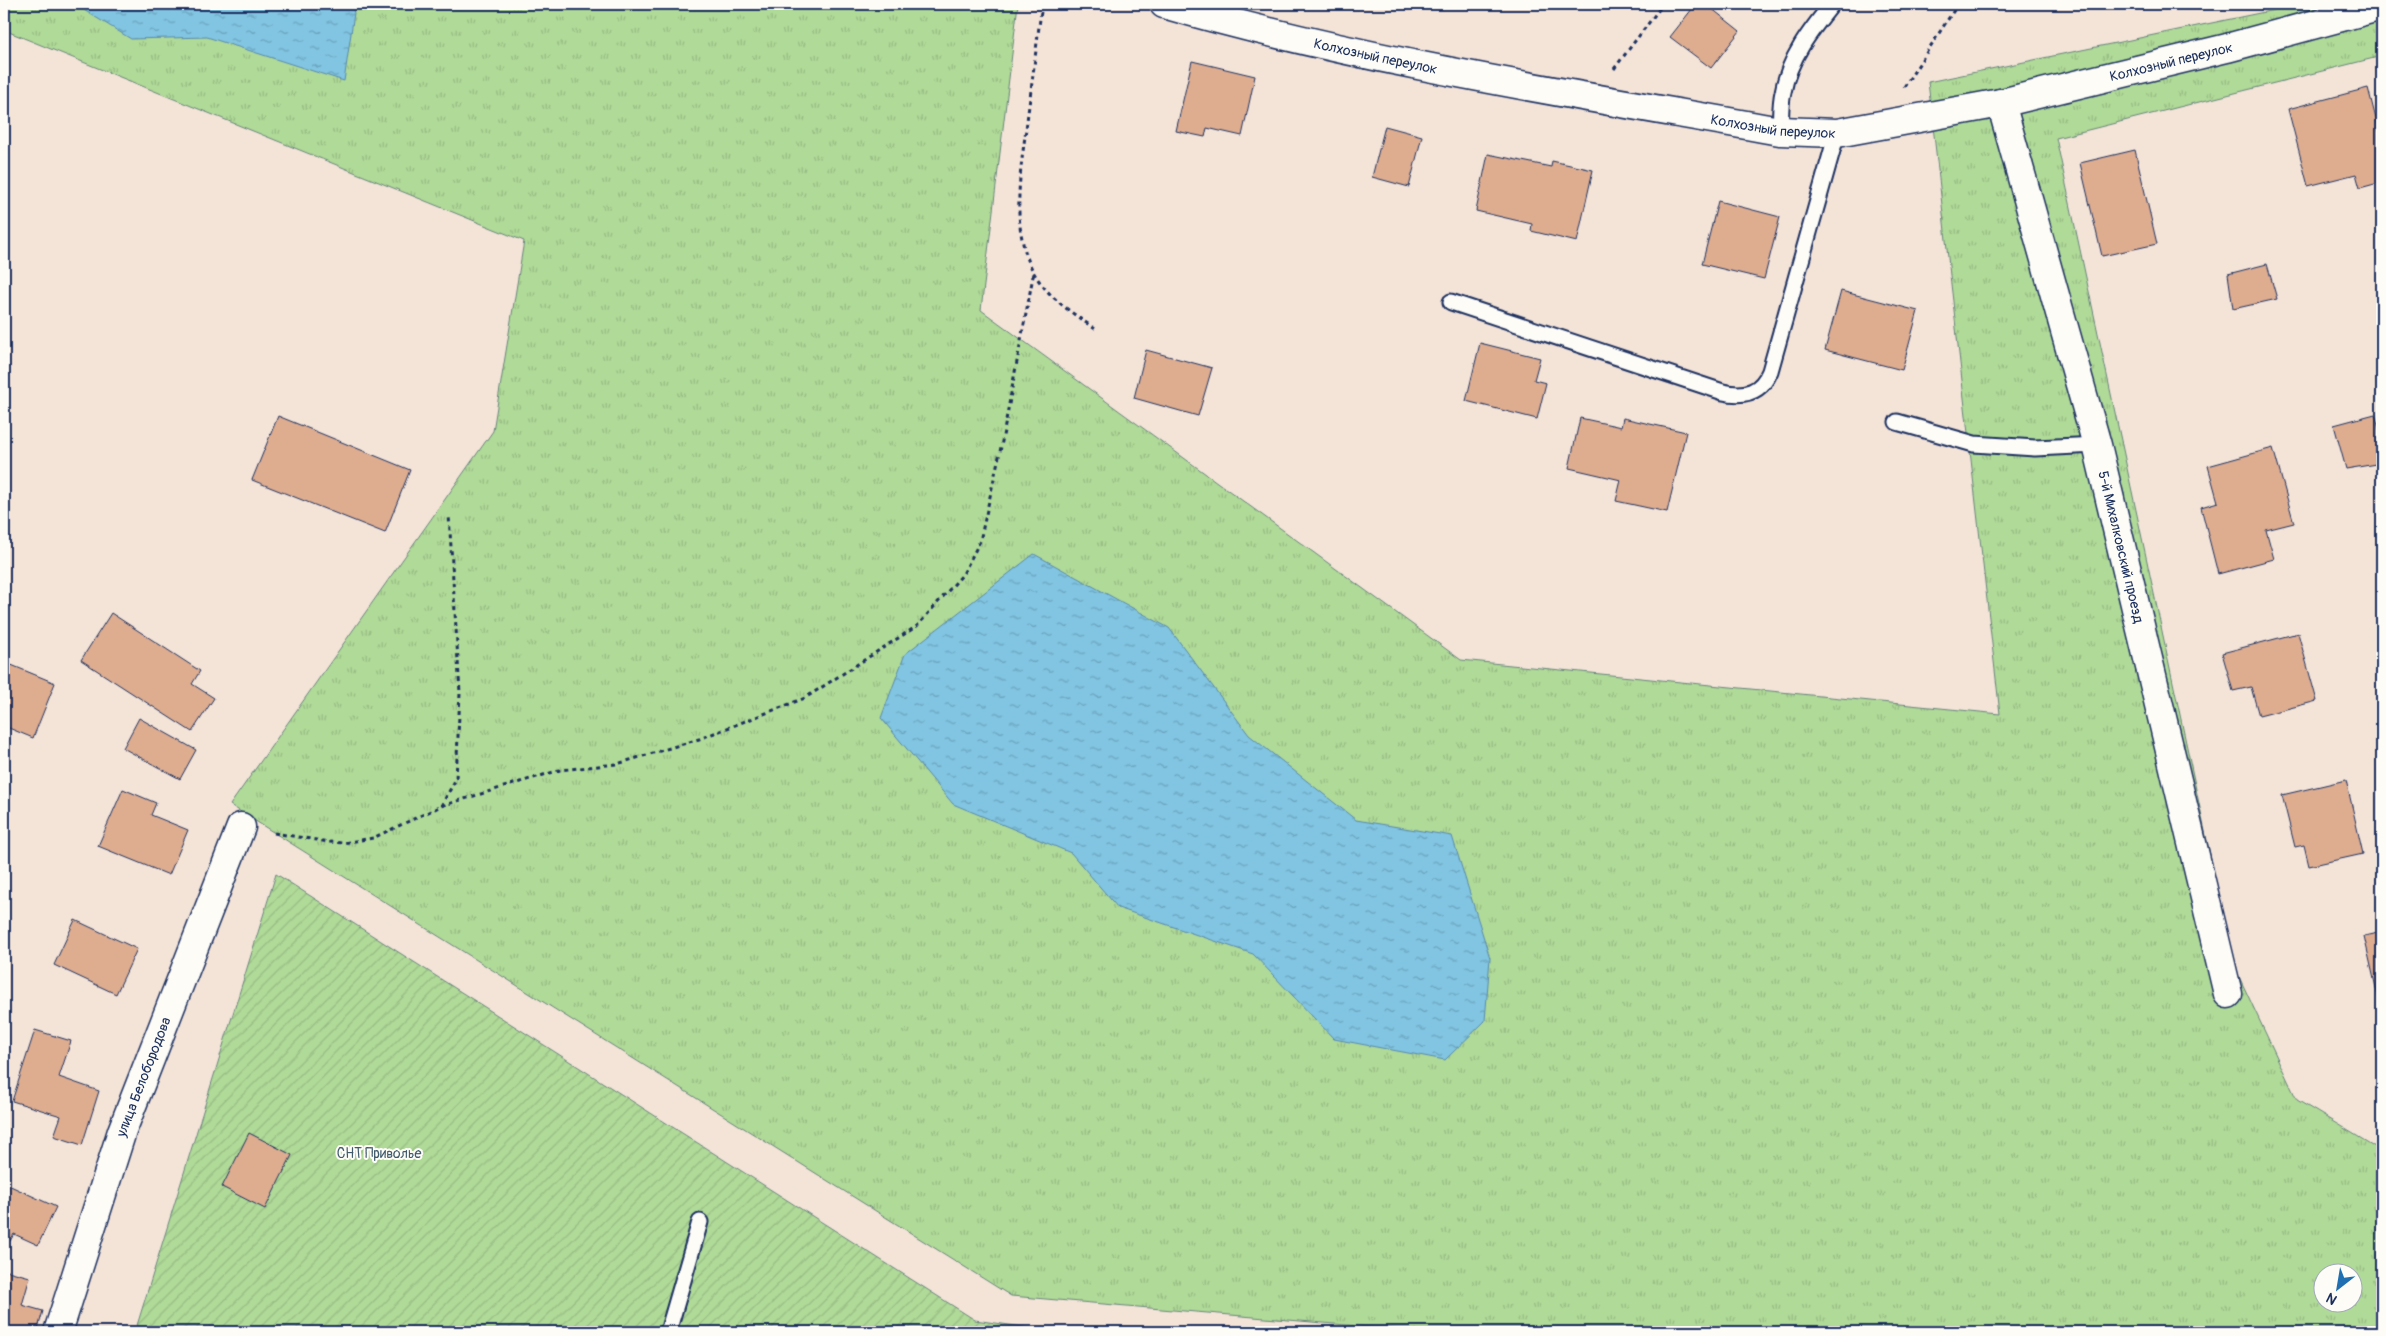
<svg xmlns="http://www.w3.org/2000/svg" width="2386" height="1336" viewBox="0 0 2386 1336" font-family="Pangolin,sans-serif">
	<defs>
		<pattern id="grass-tufts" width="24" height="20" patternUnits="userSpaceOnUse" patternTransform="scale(1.25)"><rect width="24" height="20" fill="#b0da97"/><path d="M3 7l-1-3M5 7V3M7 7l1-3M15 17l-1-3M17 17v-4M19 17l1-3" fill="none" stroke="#97bb85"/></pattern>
		<pattern id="garden-furrows" width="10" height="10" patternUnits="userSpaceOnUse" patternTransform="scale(1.25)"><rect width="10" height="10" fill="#b0da97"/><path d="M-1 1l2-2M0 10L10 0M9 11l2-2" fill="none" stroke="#97bb85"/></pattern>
		<pattern id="water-ripples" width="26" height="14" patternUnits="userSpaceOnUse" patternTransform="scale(1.25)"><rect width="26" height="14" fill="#81c5e2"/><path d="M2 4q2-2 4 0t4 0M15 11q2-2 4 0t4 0" fill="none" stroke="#69a0ba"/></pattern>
	</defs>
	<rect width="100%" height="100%" fill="#f4e4d8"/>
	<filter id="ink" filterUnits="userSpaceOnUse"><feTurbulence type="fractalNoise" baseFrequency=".02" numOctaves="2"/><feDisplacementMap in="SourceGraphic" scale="10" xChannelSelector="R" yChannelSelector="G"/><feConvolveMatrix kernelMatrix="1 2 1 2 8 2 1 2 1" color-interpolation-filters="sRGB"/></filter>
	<g filter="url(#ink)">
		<path fill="url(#grass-tufts)" stroke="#66847a" fill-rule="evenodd" d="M4,4H1018L981,310L1461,660L2000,714L1928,82L2303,4H2382V56L2056,138L2234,966L2297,1100L2382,1151V1332H1427L1011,1296L230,805L493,431L524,241L4,30ZM2324,1274H2354V1304H2324Z"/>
		<polygon fill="url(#garden-furrows)" stroke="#66847a" points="276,874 975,1320 1057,1332 135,1332"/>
		<g fill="url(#water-ripples)" stroke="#5889ad">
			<polygon points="74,4 351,4 354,13 344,81 207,37 131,39"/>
			<polygon points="1034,554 1169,628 1249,735 1356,820 1452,836 1490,958 1485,1021 1445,1060 1334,1039 1253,954 1118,908 1071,853 953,804 881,718 905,654"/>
		</g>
		<g fill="#dead90" stroke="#1b2f5e">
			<polygon points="1696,4 1706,4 1740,31 1711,68 1670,37"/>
			<polygon points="1192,61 1255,76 1242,136 1207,128 1205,137 1176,131"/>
			<polygon points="2368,88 2382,142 2382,182 2360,188 2356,174 2308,186 2288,109"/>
			<polygon points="1385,126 1422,136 1409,187 1372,177"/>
			<polygon points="2135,150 2157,244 2102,256 2080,163"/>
			<polygon points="1488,154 1551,167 1552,161 1593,170 1577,242 1531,231 1532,224 1476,211"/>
			<polygon points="1718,201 1780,217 1764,279 1702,264"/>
			<polygon points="2267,264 2277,299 2233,309 2228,274"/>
			<polygon points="1841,291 1918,311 1902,370 1825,350"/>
			<polygon points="1480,343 1540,358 1534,380 1546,383 1537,419 1466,401"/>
			<polygon points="1146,350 1212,368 1198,416 1134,398"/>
			<polygon points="2375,414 2382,439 2382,463 2346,469 2334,425"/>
			<polygon points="278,416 410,470 385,533 252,480"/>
			<polygon points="1580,418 1621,427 1623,418 1686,432 1667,512 1616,501 1621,480 1569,468"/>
			<polygon points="2273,448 2294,523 2266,530 2274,559 2218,574 2201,507 2218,502 2208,466"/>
			<polygon points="111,613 200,671 192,684 214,698 192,732 81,660"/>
			<polygon points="2298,633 2317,701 2259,716 2251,687 2233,691 2222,653"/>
			<polygon points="4,662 55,683 33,738 4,726"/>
			<polygon points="139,718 196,750 180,779 123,748"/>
			<polygon points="2346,780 2363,854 2309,866 2304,845 2295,847 2282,795"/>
			<polygon points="123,789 156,803 151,815 188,830 169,875 98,846"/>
			<polygon points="75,920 137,949 116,994 54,965"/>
			<polygon points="2382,932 2382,1014 2364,936"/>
			<polygon points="35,1030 71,1041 59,1077 99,1091 82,1145 54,1136 61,1116 12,1101"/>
			<polygon points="249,1133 292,1155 265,1209 222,1187"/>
			<polygon points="4,1183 56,1207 38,1245 14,1234 10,1241 4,1239"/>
			<polygon points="4,1270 30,1277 22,1305 43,1311 37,1332 4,1332"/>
		</g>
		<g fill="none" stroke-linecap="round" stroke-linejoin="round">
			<g stroke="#1b2f5e" stroke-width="19">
				<g id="service">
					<path d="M1780,131C1781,118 1780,104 1783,92C1789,58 1811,30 1832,4"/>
					<path d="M1451,302L1723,392C1745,397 1761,393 1770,371L1837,133"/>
					<polyline points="1897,422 1974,444 2035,448 2097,445"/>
					<polyline points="668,1332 700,1222"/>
				</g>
			</g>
			<g stroke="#1b2f5e" stroke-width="31">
				<g id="minor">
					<path id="s1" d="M1164,4C1365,62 1573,94 1780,131L1837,133L2001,103L2227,48L2382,6"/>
					<path id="s2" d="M2001,103L2097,445L2228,994"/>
					<path id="s3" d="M58,1332L122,1131L241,827"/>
				</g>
			</g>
			<g stroke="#1b2f5e" stroke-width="3" stroke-dasharray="4 4" stroke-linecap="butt">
				<path d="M1042,4C1037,40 1033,76 1028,113C1022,165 1008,224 1034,273C1048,298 1075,315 1098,331"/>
				<polyline points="1614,69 1663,4"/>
				<polyline points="1904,87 1958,4"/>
				<polyline points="441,806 456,779 460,693 449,515"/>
				<polyline points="274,833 329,842 343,843 373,838 441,806 560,770 617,764 699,739 805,698 917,626 963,574 980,541 1000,452 1034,271"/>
			</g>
			<use href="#service" stroke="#fdfcf7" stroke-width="15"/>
			<use href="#minor" stroke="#fdfcf7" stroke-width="28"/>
		</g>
	</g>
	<g text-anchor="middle" stroke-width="4" stroke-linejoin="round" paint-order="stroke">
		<g font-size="14" fill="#1b2f5e" stroke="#fdfcf7">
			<text dy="5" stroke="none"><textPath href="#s1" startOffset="218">Колхозный переулок</textPath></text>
			<text dy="5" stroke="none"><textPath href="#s1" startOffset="1028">Колхозный переулок</textPath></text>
			<text dy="5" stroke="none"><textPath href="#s1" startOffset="622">Колхозный переулок</textPath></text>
			<text dy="5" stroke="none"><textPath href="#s2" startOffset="460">5-й Михалковский проезд</textPath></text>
			<text dy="5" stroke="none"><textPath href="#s3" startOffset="269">улица Белобородова</textPath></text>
		</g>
		<g font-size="14" fill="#405a6c" stroke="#fdfcf7">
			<text x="379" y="1158">СНТ Приволье</text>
		</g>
	</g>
	<rect width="2386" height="1336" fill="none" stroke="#fdfcf7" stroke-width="20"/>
	<rect x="10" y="10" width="2366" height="1316" fill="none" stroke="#1b2f5e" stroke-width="2" filter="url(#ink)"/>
	<g transform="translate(2338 1288) rotate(211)"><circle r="24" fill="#fdfcf7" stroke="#a3aaba"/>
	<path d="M0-4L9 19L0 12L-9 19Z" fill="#1f6fb2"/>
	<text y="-8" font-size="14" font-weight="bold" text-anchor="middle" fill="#1b2f5e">N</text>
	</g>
</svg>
